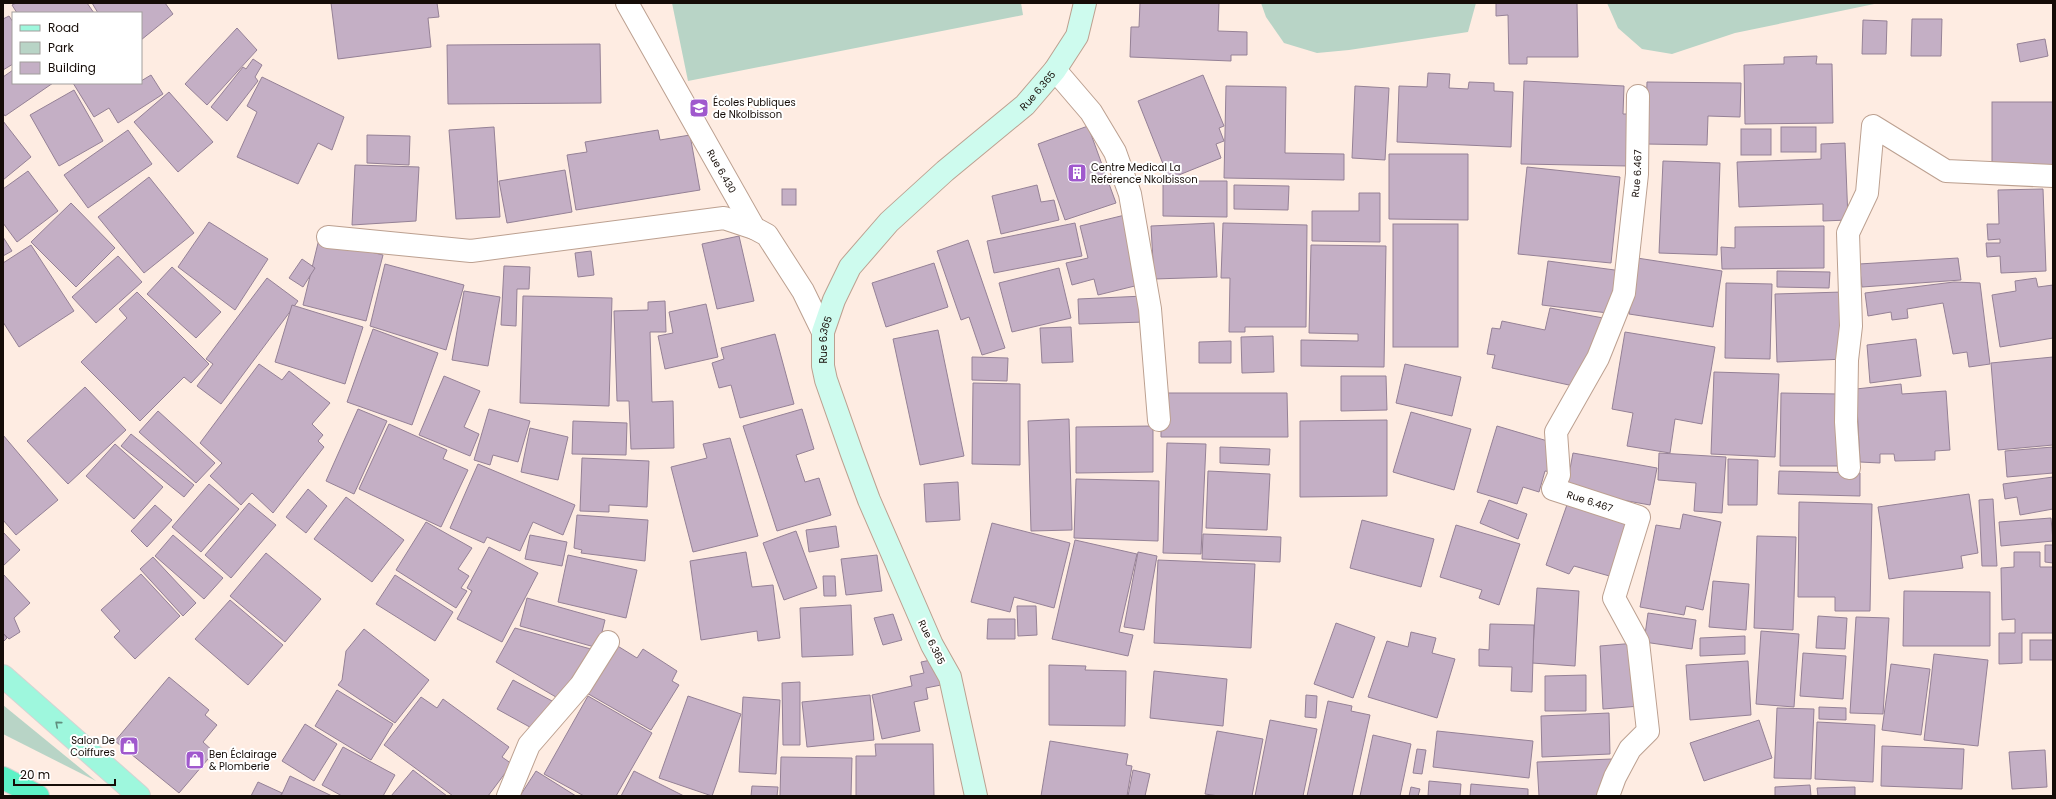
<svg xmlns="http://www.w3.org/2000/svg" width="2056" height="799" viewBox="0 0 2056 799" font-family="Poppins,sans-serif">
	<rect width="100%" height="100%" fill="#feece2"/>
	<g fill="#b8d4c6">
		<polygon points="672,3 1021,3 1023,15 688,81"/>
		<polygon points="1261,3 1476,3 1468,32 1349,50 1317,53 1284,43 1266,17"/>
		<polygon points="1607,3 1879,3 1735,33 1672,54 1642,49 1618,28"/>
		<polygon points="3,705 96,781 3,734"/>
	</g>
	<g fill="#c4afc5" stroke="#958196">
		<polygon points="16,3 87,3 94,13 17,13 12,5"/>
		<polygon points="92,3 165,3 173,14 141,40 141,13 98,13"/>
		<polygon points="331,3 437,3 439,17 428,18 431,47 338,59"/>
		<polygon points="1140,3 1219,3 1218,31 1247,32 1247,55 1231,55 1231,61 1130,57 1131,27 1139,27"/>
		<polygon points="1496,3 1577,3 1578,57 1527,57 1527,64 1509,64 1508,15 1496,16"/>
		<polygon points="9,16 13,22 13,64 3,70 3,19"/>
		<polygon points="1912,19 1942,19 1941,56 1911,56"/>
		<polygon points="1863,20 1887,21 1886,54 1862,54"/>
		<polygon points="237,28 257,50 207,105 185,84"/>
		<polygon points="2045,39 2048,56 2020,62 2017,44"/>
		<polygon points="600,44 601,103 448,104 447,45"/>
		<polygon points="1817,56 1816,64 1832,64 1833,123 1745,124 1744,65 1784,64 1784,57"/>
		<polygon points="253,59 262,65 255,77 258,81 227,121 211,107 243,67 246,69"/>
		<polygon points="13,70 13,83 53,83 5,116 3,113 3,77"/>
		<polygon points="1428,73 1450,74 1449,88 1468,89 1469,82 1494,83 1494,91 1513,92 1511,147 1397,142 1399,86 1427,87"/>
		<polygon points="151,75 163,94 118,123 109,108 94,117 73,83 141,83 141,81"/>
		<polygon points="1203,75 1224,126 1219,128 1224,141 1216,144 1221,158 1169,179 1138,101"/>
		<polygon points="262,77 344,117 332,150 318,143 298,184 237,157 257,112 247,106"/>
		<polygon points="1524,81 1624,86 1623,114 1631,114 1629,166 1521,164"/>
		<polygon points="1647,82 1741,83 1740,117 1708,116 1707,145 1645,144"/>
		<polygon points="1226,86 1286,87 1285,153 1344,154 1344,180 1224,178"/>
		<polygon points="1355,86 1389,88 1385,160 1352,158"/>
		<polygon points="74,90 103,141 59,166 30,115"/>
		<polygon points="169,92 213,142 178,172 134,122"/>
		<rect x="1992" y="102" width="61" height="78"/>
		<polygon points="3,121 31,157 3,180"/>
		<polygon points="1088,126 1116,203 1065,220 1038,144"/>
		<polygon points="494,127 500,217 456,219 449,130"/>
		<rect x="1781" y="127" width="35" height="25"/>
		<rect x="1741" y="129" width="30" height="26"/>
		<polygon points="128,130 152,164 88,208 64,175"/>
		<polygon points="658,130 660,140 690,135 700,190 576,210 567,155 587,152 585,142"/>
		<polygon points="367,135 410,136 409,165 367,163"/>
		<polygon points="1845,143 1848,220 1823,221 1823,204 1739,207 1737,162 1821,159 1821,144"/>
		<polygon points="1389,154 1468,154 1468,220 1389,219"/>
		<polygon points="1663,161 1720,163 1717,255 1659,253"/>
		<polygon points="355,165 419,167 416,221 352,225"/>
		<polygon points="1527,167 1620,177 1611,263 1518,254"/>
		<polygon points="565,170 572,212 507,223 499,181"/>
		<polygon points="28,171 58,211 17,242 3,223 3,189"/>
		<polygon points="149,177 194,233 144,273 98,217"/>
		<polygon points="1163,181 1227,181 1227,217 1163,216"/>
		<polygon points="1037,185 1041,202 1054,200 1059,220 1001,234 992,196"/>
		<polygon points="1234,185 1289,186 1288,210 1234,209"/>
		<rect x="782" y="189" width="14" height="16"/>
		<polygon points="2043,189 2046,271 2001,273 2000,256 1987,257 1986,243 2000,243 2000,239 1988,240 1987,224 1999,224 1998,190"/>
		<polygon points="1359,193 1380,193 1380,242 1312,241 1312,211 1359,211"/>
		<polygon points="71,203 115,248 76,287 31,242"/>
		<polygon points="1129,214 1147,283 1098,295 1094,279 1072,285 1066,263 1088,258 1080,226"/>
		<polygon points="209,222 268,259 235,310 178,267"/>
		<polygon points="1075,223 1082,256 994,273 987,241"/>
		<polygon points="1214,223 1217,277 1154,279 1151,226"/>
		<polygon points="1223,223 1307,225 1306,327 1245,327 1245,332 1229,332 1230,278 1221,278"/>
		<rect x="1393" y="224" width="65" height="123"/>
		<polygon points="1824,226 1824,268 1722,269 1721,247 1735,248 1735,227"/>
		<polygon points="739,236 754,301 717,309 702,244"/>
		<polygon points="3,237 12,251 3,256"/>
		<polygon points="319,239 383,255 366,321 303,305"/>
		<polygon points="968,240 1005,348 982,355 969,317 961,320 937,251"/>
		<polygon points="31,245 74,311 19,347 3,322 3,263"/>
		<polygon points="1311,245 1386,246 1384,367 1301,366 1301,340 1358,341 1358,334 1309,333"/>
		<polygon points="591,251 594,275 578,277 575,253"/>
		<polygon points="118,256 142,282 96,323 72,297"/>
		<polygon points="1637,258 1722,271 1713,327 1629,314"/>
		<polygon points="1958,258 1961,280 1862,287 1859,264"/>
		<polygon points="302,259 315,268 303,287 289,278"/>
		<polygon points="1548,261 1622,271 1608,313 1542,305"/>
		<polygon points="934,263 948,307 886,327 872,283"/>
		<polygon points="385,264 464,285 446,350 370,326"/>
		<polygon points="504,266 530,267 529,289 517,289 516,326 501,325"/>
		<polygon points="172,267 221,312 196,338 147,294"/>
		<polygon points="1059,268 1071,318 1012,332 999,283"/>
		<polygon points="1777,271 1830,272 1829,288 1777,287"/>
		<polygon points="267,278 298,301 221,404 197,386 213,364 206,359"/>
		<polygon points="2036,278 2038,287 2053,285 2053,338 2000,347 1992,295 2016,291 2015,281"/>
		<polygon points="1954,282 1980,283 1990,364 1969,367 1967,352 1953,354 1943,303 1907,309 1908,318 1892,320 1891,312 1868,316 1865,293"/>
		<polygon points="1726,283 1772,284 1770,359 1725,358"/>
		<polygon points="464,291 500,297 488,366 452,360"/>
		<polygon points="137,292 209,364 191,383 184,377 140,421 81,362 127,318 119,309"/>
		<polygon points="1843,292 1845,359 1777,362 1775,294"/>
		<polygon points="523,296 612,298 609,406 520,403"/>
		<polygon points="1144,296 1145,322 1079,324 1078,299"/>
		<polygon points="665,301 666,332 650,332 652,402 673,401 674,448 631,449 629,401 617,401 614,311 648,310 648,302"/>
		<polygon points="706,304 718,357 665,369 658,336 673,333 669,312"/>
		<polygon points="292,305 363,327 345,384 275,362"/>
		<polygon points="1550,308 1603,318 1587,389 1492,368 1495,355 1487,354 1492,328 1500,329 1502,321 1545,330"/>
		<polygon points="1071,327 1073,362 1042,363 1040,328"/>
		<polygon points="373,329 438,353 412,425 347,402"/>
		<polygon points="938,330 964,456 920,465 893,339"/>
		<polygon points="1625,332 1715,347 1702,424 1675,419 1670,453 1627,446 1633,413 1612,409"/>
		<polygon points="775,334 794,404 740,418 731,385 719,388 712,363 724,359 721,348"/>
		<polygon points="1273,336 1274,372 1242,373 1241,337"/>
		<polygon points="1916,339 1921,376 1870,383 1867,345"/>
		<polygon points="1231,341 1231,363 1199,363 1199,342"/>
		<polygon points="972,357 1008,358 1007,381 972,380"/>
		<polygon points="2053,357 2053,445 1998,450 1991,363"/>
		<polygon points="259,364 282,380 289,371 330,403 312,424 323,435 318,441 324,447 273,513 252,493 241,505 210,476 222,463 200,443"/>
		<polygon points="1405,364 1461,377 1452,416 1396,403"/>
		<polygon points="1714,372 1779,374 1775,457 1711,454"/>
		<polygon points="444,376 480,391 464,427 479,434 470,456 419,435"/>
		<polygon points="1341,376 1386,376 1387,410 1341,411"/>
		<polygon points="973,383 1020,384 1020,465 972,464"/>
		<polygon points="1901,384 1902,394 1946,391 1950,450 1935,451 1935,460 1895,461 1894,454 1880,454 1880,463 1860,462 1856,389"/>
		<polygon points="85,387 126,430 68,484 27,441"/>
		<polygon points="1161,393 1287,393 1288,437 1161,437"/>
		<polygon points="1781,393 1839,394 1838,466 1780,466"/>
		<polygon points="358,409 387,421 354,494 326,481"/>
		<polygon points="489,409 530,421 518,462 493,455 490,465 474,460"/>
		<polygon points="802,409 814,449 796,455 805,482 819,478 831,515 777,531 743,426"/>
		<polygon points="158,411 215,463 196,483 139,432"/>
		<polygon points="1411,412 1471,429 1454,490 1393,472"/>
		<polygon points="1069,419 1072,530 1031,531 1028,421"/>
		<polygon points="1387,420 1387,496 1300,497 1300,421"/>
		<polygon points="573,421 627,423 626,455 572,454"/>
		<polygon points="389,424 447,450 443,459 468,470 441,527 359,489"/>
		<polygon points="1153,426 1153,472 1076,473 1076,427"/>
		<polygon points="1497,426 1561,445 1551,472 1545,471 1539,492 1523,487 1517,504 1477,492"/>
		<polygon points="530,428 568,437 558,480 521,472"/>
		<polygon points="131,434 194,485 184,497 121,446"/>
		<polygon points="3,435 58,500 16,535 3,520"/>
		<polygon points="730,438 758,536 693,552 671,467 707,458 703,444"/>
		<polygon points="1167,443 1206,444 1201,554 1163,553"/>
		<polygon points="115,444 163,487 134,519 86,476"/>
		<polygon points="1220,447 1270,449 1269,465 1220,463"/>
		<polygon points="2053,447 2053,473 2007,477 2005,451"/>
		<polygon points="1573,453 1657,468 1650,505 1566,490"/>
		<polygon points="1659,453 1726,457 1722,513 1694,511 1696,483 1658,480"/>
		<polygon points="582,458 649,461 647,507 609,505 609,512 580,511"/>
		<polygon points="1728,459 1758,460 1757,505 1728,505"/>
		<polygon points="478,464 575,505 563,535 533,522 520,551 487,537 484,543 450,528"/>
		<polygon points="1208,471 1270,474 1267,530 1206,528"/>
		<polygon points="1779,471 1860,473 1860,496 1778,494"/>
		<polygon points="2053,477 2053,509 2020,515 2017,497 2005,499 2003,484"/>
		<polygon points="1076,479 1159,481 1158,541 1074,538"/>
		<polygon points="958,482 960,520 926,522 924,484"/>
		<polygon points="209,484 239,509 201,552 172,527"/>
		<polygon points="308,489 327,506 306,533 286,517"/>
		<polygon points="1969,494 1978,553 1961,556 1963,568 1889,579 1878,507"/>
		<polygon points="346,497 404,540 372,582 314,539"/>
		<polygon points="1569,499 1632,518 1613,577 1574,566 1569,574 1546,565"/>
		<polygon points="1993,499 1997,566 1982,566 1979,500"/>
		<polygon points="1489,500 1527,514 1518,539 1480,523"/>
		<polygon points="1799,502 1872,504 1870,611 1835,611 1835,597 1798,597"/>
		<polygon points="249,503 276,525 231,578 205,555"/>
		<polygon points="155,505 172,520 147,547 131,531"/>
		<polygon points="1683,514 1721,522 1703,610 1686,606 1684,615 1640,607 1656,525 1680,529"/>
		<polygon points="577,515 648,520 645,561 581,553 582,550 574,548"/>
		<polygon points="2051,518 2053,541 2001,546 1999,522"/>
		<polygon points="1362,520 1434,539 1421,587 1350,568"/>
		<polygon points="426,522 472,548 458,569 469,576 461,588 467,591 456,608 396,570"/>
		<polygon points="992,523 1070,543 1054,608 1014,597 1010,612 971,602"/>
		<polygon points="1456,525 1520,544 1499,605 1479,598 1482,590 1440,577"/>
		<polygon points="836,526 839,547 809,552 806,530"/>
		<polygon points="796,531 817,588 784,600 763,543"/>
		<polygon points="3,532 20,550 3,566"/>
		<polygon points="1203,534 1281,537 1280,562 1202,559"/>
		<polygon points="173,535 223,578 204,599 155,556"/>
		<polygon points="530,535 567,542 562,566 525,559"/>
		<polygon points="1757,536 1796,537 1793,630 1754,628"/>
		<polygon points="1075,540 1137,554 1119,632 1133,635 1128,656 1052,639"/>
		<polygon points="2045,545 2053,545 2053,563 2045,562"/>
		<polygon points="489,547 538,573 502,642 457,619 472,591 467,588"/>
		<polygon points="746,552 752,587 773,585 780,638 758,641 757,631 701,640 690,561"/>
		<polygon points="1138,552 1157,556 1144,630 1124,627"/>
		<polygon points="2014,552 2040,552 2040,567 2053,567 2053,633 2022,633 2022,663 1999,664 1999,633 2015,633 2015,619 2002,620 2001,568 2014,567"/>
		<polygon points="266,553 321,599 285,642 230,596"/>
		<polygon points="568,555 637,570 626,618 558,602"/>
		<polygon points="877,555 882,591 846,595 841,559"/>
		<polygon points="153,557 196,603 183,616 140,569"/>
		<polygon points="1158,560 1255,564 1251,648 1154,643"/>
		<polygon points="3,574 30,603 14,618 20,632 9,639 3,633"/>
		<polygon points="141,574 180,616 135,659 114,637 120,631 101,610"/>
		<polygon points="395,575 453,612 435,641 376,604"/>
		<polygon points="823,576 835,576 836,596 824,596"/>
		<polygon points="1713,581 1749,584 1746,630 1709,627"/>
		<polygon points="1537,588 1579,591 1575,666 1532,663"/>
		<polygon points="1904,591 1990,592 1990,646 1903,646"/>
		<polygon points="527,598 605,620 598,648 520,626"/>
		<polygon points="230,600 283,645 248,685 195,639"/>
		<polygon points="851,605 853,655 802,657 800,608"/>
		<polygon points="1017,606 1036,606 1037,635 1018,636"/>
		<polygon points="1648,613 1696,620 1692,649 1644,642"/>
		<polygon points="893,614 902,640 883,645 874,618"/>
		<polygon points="1818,616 1847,618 1845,649 1816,648"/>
		<polygon points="1856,617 1889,618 1883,714 1850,713"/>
		<polygon points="988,619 1015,619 1015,639 987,639"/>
		<polygon points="1336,623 1375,637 1353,698 1314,684"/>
		<polygon points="1490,624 1534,625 1532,692 1511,691 1512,667 1479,666 1479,649 1489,650"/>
		<polygon points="515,628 598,651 561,700 496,662"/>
		<polygon points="364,629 429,680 395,723 338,685 342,680 346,651"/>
		<polygon points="1761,631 1799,634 1794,707 1756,704"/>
		<polygon points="1411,632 1436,638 1432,653 1455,659 1437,718 1368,697 1387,641 1408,647"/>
		<polygon points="3,633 7,638 3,642"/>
		<polygon points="1745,636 1745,654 1700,656 1700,638"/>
		<rect x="2030" y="640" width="23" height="20"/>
		<polygon points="1636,643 1640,706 1603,709 1600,646"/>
		<polygon points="616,645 637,658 643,649 677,671 672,681 679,685 651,730 585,692"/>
		<polygon points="1803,653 1846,656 1843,699 1800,696"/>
		<polygon points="1934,654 1988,660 1978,746 1924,740"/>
		<polygon points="936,659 941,685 926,688 928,699 914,702 920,731 882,739 872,695 912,686 910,676 924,673 921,662"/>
		<polygon points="1748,661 1751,715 1690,720 1686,665"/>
		<polygon points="1891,664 1930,669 1921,735 1882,730"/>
		<polygon points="1049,665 1086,666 1085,670 1126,671 1125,726 1049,725"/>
		<polygon points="1154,671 1227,679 1223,726 1150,718"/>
		<polygon points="1586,675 1586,711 1545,711 1545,676"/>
		<polygon points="169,677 209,710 205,715 217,725 203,742 214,752 179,793 115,741"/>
		<polygon points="513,680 554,702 537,731 497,709"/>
		<polygon points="800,682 800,745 783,745 782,683"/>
		<polygon points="337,690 393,724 371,760 315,726"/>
		<polygon points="870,695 874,740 807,747 802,702"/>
		<polygon points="1306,695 1317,696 1316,718 1305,717"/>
		<polygon points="588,696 652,733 616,796 584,796 544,774"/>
		<polygon points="688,696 741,714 712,796 659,778"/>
		<polygon points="421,697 437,708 443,699 509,747 502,757 512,764 488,796 453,796 384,745"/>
		<polygon points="743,697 780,700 776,774 739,772"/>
		<polygon points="1328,701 1352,706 1351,711 1370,715 1352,796 1307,796"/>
		<polygon points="1819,707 1846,708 1846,720 1819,719"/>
		<polygon points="1777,708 1814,709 1811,779 1774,778"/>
		<polygon points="1609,713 1610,754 1542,757 1541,716"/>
		<polygon points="1270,720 1317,729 1303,796 1255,796"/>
		<polygon points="1759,720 1772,758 1704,781 1690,743"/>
		<polygon points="1817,722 1875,725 1873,782 1815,779"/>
		<polygon points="305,724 337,744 314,781 282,761"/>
		<polygon points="1217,731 1263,739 1252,796 1219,796 1205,794"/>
		<polygon points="1437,731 1533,741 1529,778 1433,767"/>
		<polygon points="1373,735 1411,744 1400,796 1360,796"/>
		<polygon points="1050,741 1128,754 1126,765 1132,766 1127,796 1041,796"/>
		<polygon points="875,744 933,744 934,796 856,796 856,756 876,756"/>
		<polygon points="1882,746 1964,749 1962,789 1881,786"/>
		<polygon points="343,747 395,775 383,796 342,796 322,785"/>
		<polygon points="1417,749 1426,750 1422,774 1413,773"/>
		<polygon points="2045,750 2047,787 2012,789 2009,752"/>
		<polygon points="781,757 852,758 851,796 780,796"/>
		<polygon points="1612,759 1613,796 1539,796 1537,762"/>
		<polygon points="413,770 447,796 391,796"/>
		<polygon points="1133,770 1150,774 1145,796 1128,796"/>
		<polygon points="536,771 576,796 520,796"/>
		<polygon points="634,771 684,796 621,796"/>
		<polygon points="290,776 332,796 281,796"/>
		<polygon points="1429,781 1461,784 1460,796 1428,796"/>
		<polygon points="258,782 282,793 280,796 251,796"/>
		<polygon points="1471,784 1528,789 1528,796 1470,796"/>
		<polygon points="1810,785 1811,796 1775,796 1775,787"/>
		<polygon points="752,786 778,787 777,796 751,796"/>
		<polygon points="1411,787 1420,789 1418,796 1409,796"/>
		<polygon points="1855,787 1855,796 1818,796 1817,788"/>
	</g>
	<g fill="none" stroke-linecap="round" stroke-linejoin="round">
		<g stroke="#bca090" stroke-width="24">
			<g id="street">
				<path id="s1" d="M627,3L754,228L767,235L803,291L823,332"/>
				<polyline points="1055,70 1091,112 1115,152 1130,194 1150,309 1159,420"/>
				<polyline points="328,237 471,251 724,218 754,228"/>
				<polyline points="1849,468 1846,422 1847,360 1851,326 1848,233 1867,193 1873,126 1946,171 2053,176"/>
				<polyline points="508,796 529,745 581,685 608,642"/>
				<path id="s2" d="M1608,796L1615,777L1630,749L1648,731L1638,642L1614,598L1639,517L1553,489L1559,475L1556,432L1598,358L1624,293L1637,174L1638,96"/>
			</g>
		</g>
		<g stroke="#bca090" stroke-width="24">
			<g id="secondary">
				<path id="s3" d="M976,796L950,677L932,645L869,500L852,454L826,380L823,366V332L834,300L850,267L889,222L945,171L1025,105L1055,70L1077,36L1085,3"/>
			</g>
		</g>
		<g stroke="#d5d3d2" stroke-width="24">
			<polyline id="primary" points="3,676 139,796"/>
		</g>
		<g stroke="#d5d3d2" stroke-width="24">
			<polyline id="highway" points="3,778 38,796"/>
		</g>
		<use href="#street" stroke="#fff" stroke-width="22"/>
		<use href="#secondary" stroke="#cefbee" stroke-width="22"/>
		<use href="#primary" stroke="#9ef7dd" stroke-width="22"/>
		<use href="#highway" stroke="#5df2c6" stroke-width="22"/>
	</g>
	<defs><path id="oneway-chevron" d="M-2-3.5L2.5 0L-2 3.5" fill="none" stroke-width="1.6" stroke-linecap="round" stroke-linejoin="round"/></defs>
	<use stroke="#608d7d" href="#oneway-chevron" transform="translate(58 724) rotate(-139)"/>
	<defs>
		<g id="school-square" transform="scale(1)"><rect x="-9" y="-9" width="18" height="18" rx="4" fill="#a059cd" stroke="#fff"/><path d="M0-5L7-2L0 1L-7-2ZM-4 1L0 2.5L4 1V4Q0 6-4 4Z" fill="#fff"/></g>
		<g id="building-square" transform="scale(1)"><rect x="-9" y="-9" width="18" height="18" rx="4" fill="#a059cd" stroke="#fff"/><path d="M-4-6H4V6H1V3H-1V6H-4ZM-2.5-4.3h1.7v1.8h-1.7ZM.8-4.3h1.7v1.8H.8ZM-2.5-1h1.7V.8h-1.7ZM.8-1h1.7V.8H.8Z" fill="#fff"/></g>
		<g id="shop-square" transform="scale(1)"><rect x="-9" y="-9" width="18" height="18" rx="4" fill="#a059cd" stroke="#fff"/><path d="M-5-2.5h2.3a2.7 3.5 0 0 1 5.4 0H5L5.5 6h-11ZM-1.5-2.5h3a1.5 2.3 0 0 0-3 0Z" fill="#fff"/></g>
	</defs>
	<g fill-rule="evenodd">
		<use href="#school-square" x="699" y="108"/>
		<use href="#building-square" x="1077" y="173"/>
		<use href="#shop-square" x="129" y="746"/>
		<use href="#shop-square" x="195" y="760"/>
	</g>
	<g text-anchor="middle" stroke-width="4" stroke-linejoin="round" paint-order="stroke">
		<g font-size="10" fill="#150c07" stroke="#fff">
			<text dy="4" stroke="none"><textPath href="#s3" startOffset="821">Rue 6.365</textPath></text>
			<text dy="4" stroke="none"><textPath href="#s1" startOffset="193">Rue 6.430</textPath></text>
			<text dy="4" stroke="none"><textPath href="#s2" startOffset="726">Rue 6.467</textPath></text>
			<text dy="4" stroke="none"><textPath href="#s3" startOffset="485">Rue 6.365</textPath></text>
			<text transform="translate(1590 501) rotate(18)" y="4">Rue 6.467</text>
			<text transform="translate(932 642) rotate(64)" y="4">Rue 6.365</text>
		</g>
		<g font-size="10" fill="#150c07" stroke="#fff" text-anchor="start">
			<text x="713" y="106">Écoles Publiques<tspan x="713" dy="12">de Nkolbisson</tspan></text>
			<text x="1091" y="171">Centre Medical La<tspan x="1091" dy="12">Reference Nkolbisson</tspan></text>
			<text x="115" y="744" text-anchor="end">Salon De<tspan x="115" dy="12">Coiffures</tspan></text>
			<text x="209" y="758">Ben Éclairage<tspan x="209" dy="12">&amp; Plomberie</tspan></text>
		</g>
	</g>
	<rect width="2056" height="799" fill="none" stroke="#150c07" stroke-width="8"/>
	<rect x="12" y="12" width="130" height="72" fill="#ffffff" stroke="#a19e9c"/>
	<rect x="20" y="25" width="20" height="6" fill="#9ef7dd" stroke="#a19e9c"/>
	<text x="48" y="32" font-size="12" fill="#150c07">Road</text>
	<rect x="20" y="42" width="20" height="12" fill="#b8d4c6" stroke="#a19e9c"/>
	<text x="48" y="52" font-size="12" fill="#150c07">Park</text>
	<rect x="20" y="62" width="20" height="12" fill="#c4afc5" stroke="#a19e9c"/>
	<text x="48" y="72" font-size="12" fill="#150c07">Building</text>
	<path d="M14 779v6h101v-6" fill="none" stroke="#150c07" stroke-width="2"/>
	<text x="20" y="779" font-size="12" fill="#150c07" stroke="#ffffff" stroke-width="3" paint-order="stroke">20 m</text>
</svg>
